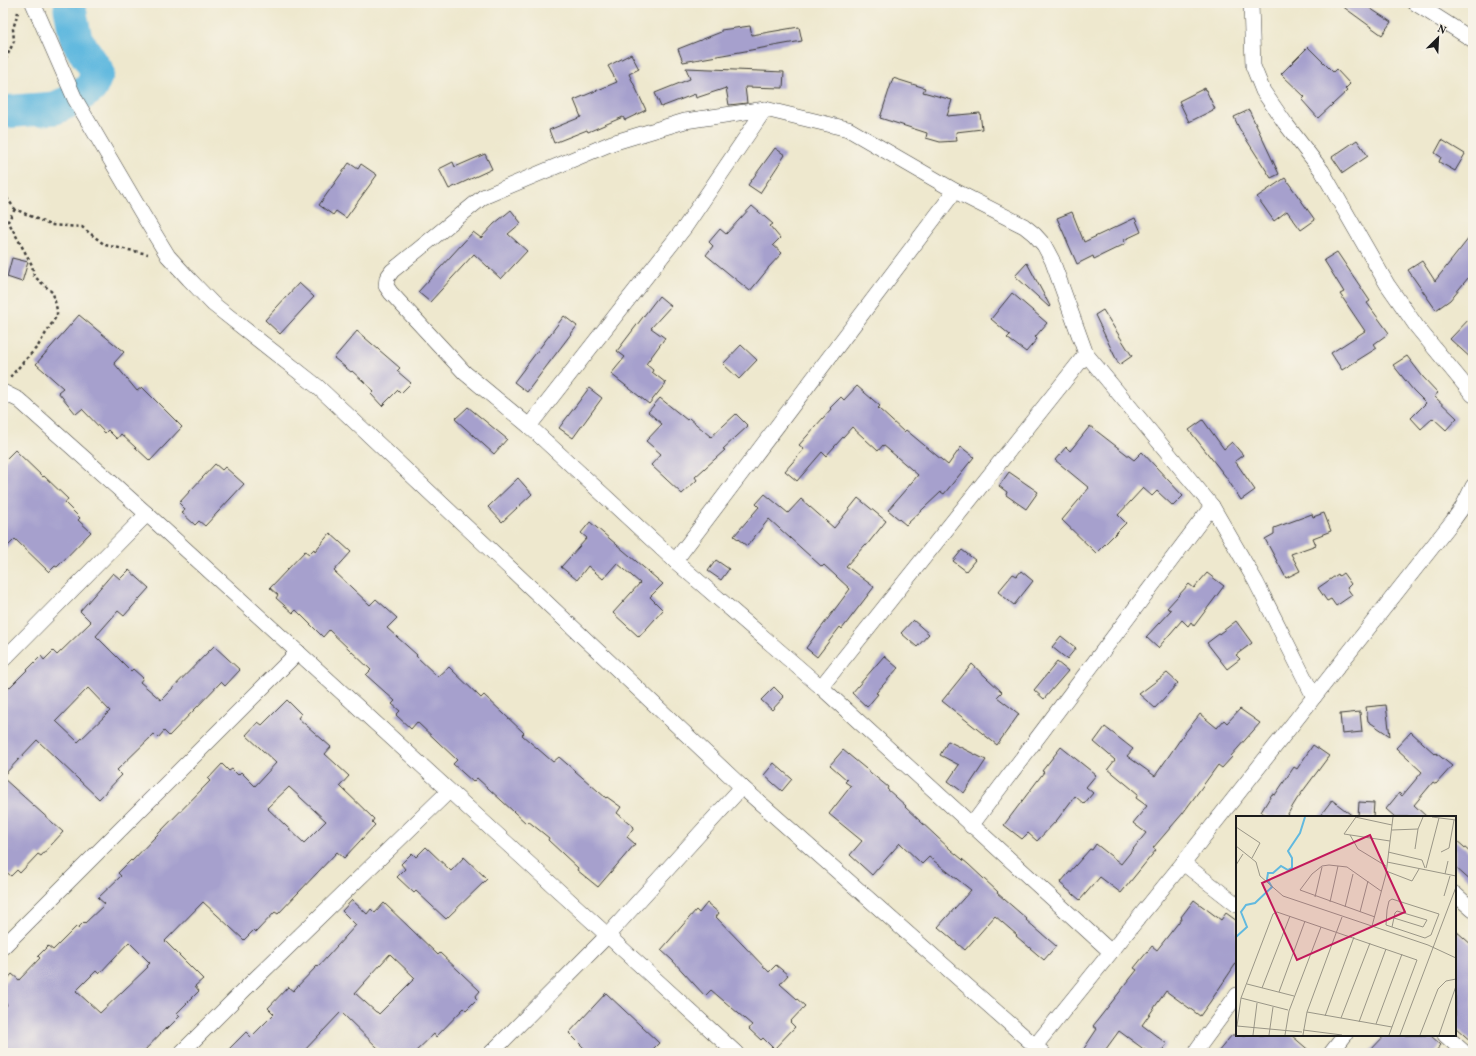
<svg xmlns="http://www.w3.org/2000/svg" width="1476" height="1056" viewBox="0 0 1476 1056" font-family="Vollkorn,serif">
	<rect width="100%" height="100%" fill="#f7f3e8"/>
	<filter id="ink" filterUnits="userSpaceOnUse"><feTurbulence type="fractalNoise" baseFrequency=".025" numOctaves="2"/><feDisplacementMap in="SourceGraphic" scale="8" xChannelSelector="R" yChannelSelector="G"/><feConvolveMatrix kernelMatrix="1 2 1 2 8 2 1 2 1" color-interpolation-filters="sRGB"/></filter>
	<filter id="wash" filterUnits="userSpaceOnUse"><feTurbulence type="fractalNoise" baseFrequency=".012" numOctaves="4" result="noise"/><feDisplacementMap in="SourceGraphic" scale="16" xChannelSelector="R" yChannelSelector="G"/><feGaussianBlur stdDeviation="0.9" result="paint"/><feColorMatrix in="noise" values="0 0 0 0 0 0 0 0 0 0 0 0 0 0 0 0 0 1.4 0 .05"/><feComposite in="paint" operator="in"/></filter>
	<g filter="url(#wash)">
		<rect width="100%" height="100%" fill="#eee8ce"/>
		<g fill="none" stroke-linecap="round" stroke-linejoin="round">
			<polyline stroke="#62b9df" stroke-width="33" points="3,112 55,108 75,99 91,88 98,72 76,39 70,9 71,3"/>
		</g>
		<g id="blocks">
			<g fill="#a6a0cd" fill-rule="evenodd">
				<polygon points="1338,3 1362,3 1391,22 1382,35"/>
				<polygon points="750,26 752,35 799,27 802,41 683,62 678,49 721,32 721,30"/>
				<polygon points="1308,47 1333,72 1336,69 1350,84 1345,89 1347,91 1318,118 1302,100 1305,97 1281,74"/>
				<polygon points="631,54 639,69 629,74 646,110 625,120 623,117 588,132 587,130 554,143 549,130 581,117 574,100 617,82 608,66"/>
				<polygon points="686,68 784,72 783,88 745,87 747,103 729,105 726,88 696,98 695,94 661,107 655,93 690,79"/>
				<polygon points="893,78 925,88 923,92 952,100 947,116 980,113 982,129 956,132 957,141 940,142 926,138 927,133 880,118"/>
				<polygon points="1205,88 1215,109 1189,122 1179,101"/>
				<polygon points="1249,110 1279,174 1271,178 1239,128 1234,117"/>
				<polygon points="1357,140 1368,156 1343,173 1332,157"/>
				<polygon points="1442,140 1465,154 1455,171 1439,162 1441,157 1435,153"/>
				<polygon points="775,148 785,155 760,193 748,185"/>
				<polygon points="485,154 492,169 449,189 439,169 453,162 455,167"/>
				<polygon points="349,163 358,169 361,164 377,175 346,218 336,211 333,215 319,205"/>
				<polygon points="1285,178 1315,220 1301,230 1287,211 1274,221 1257,197"/>
				<polygon points="752,206 773,224 770,226 780,238 773,245 782,253 768,268 768,269 750,291 706,255 713,246 709,242 720,229 726,234"/>
				<polygon points="511,210 521,223 508,234 527,251 501,279 474,254 430,302 418,292 473,232 481,238 494,224"/>
				<polygon points="1072,212 1084,242 1135,218 1141,232 1124,240 1125,244 1094,259 1093,256 1077,264 1057,218"/>
				<polygon points="1473,233 1473,272 1450,300 1436,310 1408,270 1422,261 1435,281"/>
				<polygon points="1337,252 1370,301 1367,303 1389,333 1374,344 1377,348 1342,370 1331,353 1365,331 1340,294 1344,292 1324,260"/>
				<polygon points="12,258 28,262 22,282 7,277"/>
				<polygon points="1027,263 1050,306 1049,307 1015,276"/>
				<polygon points="299,283 314,297 280,334 265,320"/>
				<polygon points="1012,293 1047,323 1035,337 1037,339 1026,352 1007,338 1010,335 991,319"/>
				<polygon points="659,296 671,306 651,328 665,338 646,364 653,370 652,372 666,383 649,404 611,374 625,357 617,351"/>
				<polygon points="1103,310 1132,356 1119,365 1095,315"/>
				<polygon points="79,315 124,352 114,363 137,391 142,387 182,427 150,461 121,434 117,439 108,430 105,433 82,409 76,414 58,392 63,388 36,364"/>
				<polygon points="1473,315 1473,360 1450,339"/>
				<polygon points="564,316 577,326 527,392 514,382"/>
				<polygon points="357,331 400,368 397,371 411,383 401,393 398,390 382,406 371,394 374,391 352,371 351,372 334,358"/>
				<polygon points="741,345 757,360 739,379 723,364"/>
				<polygon points="1407,356 1423,377 1438,393 1434,396 1457,418 1446,430 1433,418 1421,429 1411,418 1426,403 1413,390 1393,365"/>
				<polygon points="857,386 880,406 878,408 904,432 906,430 948,465 961,447 974,457 944,494 941,492 906,525 888,510 918,475 883,445 878,451 852,427 826,456 822,452 797,481 785,471 804,449 799,445 831,409 830,408 841,397 844,400"/>
				<polygon points="589,388 602,398 573,438 559,428"/>
				<polygon points="660,398 687,420 689,418 711,437 736,414 748,426 723,449 725,450 695,477 697,480 682,494 651,465 661,454 646,441 662,424 648,412"/>
				<polygon points="468,407 507,439 494,454 455,419"/>
				<polygon points="1203,420 1224,449 1232,442 1243,455 1235,461 1255,490 1241,500 1226,477 1189,430"/>
				<polygon points="1090,426 1134,460 1142,452 1183,496 1173,506 1157,491 1152,496 1143,488 1118,515 1126,523 1096,553 1062,520 1089,488 1055,460 1066,447 1070,451"/>
				<polygon points="15,450 43,477 44,476 68,499 65,503 80,518 78,520 91,532 57,567 55,566 49,572 15,539 3,551 3,462"/>
				<polygon points="215,464 222,470 225,467 244,484 205,526 199,521 195,525 182,513 185,509 179,503"/>
				<polygon points="1009,472 1038,492 1026,509 1006,495 1007,492 999,486"/>
				<polygon points="518,478 532,494 502,522 488,507"/>
				<polygon points="765,494 788,513 801,499 834,528 858,498 886,521 866,546 865,545 846,566 874,587 842,629 840,627 817,657 806,648 850,589 824,565 822,567 769,519 747,546 734,536 759,507 756,504"/>
				<polygon points="1324,513 1331,531 1313,538 1316,545 1291,554 1300,571 1286,578 1265,539 1274,534 1274,528 1312,514 1313,517"/>
				<polygon points="590,522 663,584 650,597 663,610 639,637 613,613 640,583 617,563 603,579 588,566 577,580 561,567 587,538 581,533"/>
				<polygon points="330,533 351,552 334,571 370,605 376,599 397,618 387,628 417,655 416,656 438,677 449,667 481,698 484,695 524,733 522,735 553,762 559,757 606,798 607,797 621,807 617,813 634,827 627,837 635,844 598,887 577,870 578,868 548,840 549,838 528,821 526,823 477,778 473,782 453,764 457,760 417,722 411,729 396,715 400,711 392,704 395,701 366,675 371,670 329,630 323,637 296,610 293,613 276,598 278,595 270,588 305,551 309,554 314,549 315,551"/>
				<polygon points="962,550 975,560 966,571 953,561"/>
				<polygon points="716,560 729,569 721,580 708,571"/>
				<path d="M129,570L149,588L124,616L118,611L96,636L131,671L133,669L143,678L140,682L161,700L214,646L240,670L225,686L221,682L169,736L164,731L158,738L154,734L117,770L122,775L99,799L37,740L3,776V694L41,656L44,660L53,651L57,655L91,622L80,611L113,573L120,579ZM88,688L110,711L78,742L56,721Z"/>
				<polygon points="1021,571 1033,581 1014,605 998,592 1013,574 1017,576"/>
				<polygon points="1207,573 1224,586 1194,626 1191,622 1188,626 1182,620 1158,648 1146,637 1171,610 1167,608 1189,584 1194,588"/>
				<polygon points="1343,573 1351,584 1347,588 1352,595 1336,606 1331,599 1327,601 1318,588 1338,574 1339,576"/>
				<polygon points="913,620 929,634 917,647 901,633"/>
				<polygon points="1236,621 1252,643 1236,655 1240,659 1227,669 1207,643"/>
				<polygon points="1061,636 1076,648 1067,659 1052,647"/>
				<polygon points="884,656 898,668 876,693 878,694 867,707 852,693"/>
				<polygon points="1057,662 1068,671 1044,699 1034,690"/>
				<polygon points="972,664 1002,692 997,697 1019,714 997,745 942,701"/>
				<polygon points="1167,673 1178,683 1155,708 1139,694"/>
				<polygon points="774,687 784,697 772,710 761,700"/>
				<path d="M287,700L301,714L298,718L331,747L325,754L349,776L340,786L374,819L372,822L375,825L344,858L337,852L278,914L275,912L256,932L254,930L244,940L203,902L165,941L203,979L195,986L199,991L177,1013L180,1016L167,1029L166,1028L142,1053H3V1009L7,1005L3,1000V984L12,974L19,980L40,958L38,956L48,946L53,950L76,927L78,928L84,922L85,923L105,904L98,898L121,876L118,873L131,860L132,861L156,836L210,781L208,779L222,764L229,771L232,769L238,775L241,772L255,786L276,763L246,735L258,722L262,725ZM289,787L326,821L304,843L267,808ZM129,942L150,963L147,966L148,967L100,1013L76,991L96,971L99,974Z"/>
				<polygon points="1386,705 1390,736 1368,721 1366,707"/>
				<polygon points="1240,709 1260,723 1231,756 1232,757 1222,768 1218,765 1183,813 1153,848 1156,850 1121,893 1100,877 1080,900 1060,883 1090,849 1092,850 1096,844 1121,864 1146,833 1133,823 1147,806 1136,798 1138,794 1108,769 1115,760 1094,742 1105,727 1133,749 1127,756 1155,776 1184,734 1200,714 1217,728 1224,720 1227,723"/>
				<polygon points="1360,712 1362,732 1342,734 1340,714"/>
				<polygon points="1411,732 1435,754 1436,753 1452,766 1436,784 1433,782 1414,805 1427,817 1395,817 1386,809 1399,793 1402,796 1422,772 1396,748"/>
				<polygon points="948,741 986,760 964,793 948,781 959,765 940,755"/>
				<polygon points="1313,745 1329,756 1297,799 1286,817 1269,817 1261,812 1272,794 1275,795 1294,767 1297,769"/>
				<polygon points="1061,747 1096,775 1086,787 1093,793 1084,804 1075,796 1057,820 1037,841 1028,833 1022,839 1004,825 1044,772 1042,771"/>
				<polygon points="843,750 888,787 887,789 906,806 905,807 951,850 968,864 998,892 997,893 1027,919 1026,920 1056,946 1044,960 1016,936 1017,935 995,916 965,950 938,927 971,890 929,857 922,864 900,843 872,875 850,855 862,841 829,814 851,786 845,782 847,780 830,765"/>
				<polygon points="774,763 792,779 782,791 764,775"/>
				<polygon points="3,778 63,832 41,856 38,854 20,873 17,870 11,876 3,869"/>
				<polygon points="1332,800 1354,817 1319,817"/>
				<polygon points="1359,802 1374,803 1373,817 1358,817"/>
				<polygon points="1455,839 1473,855 1473,883 1455,867"/>
				<polygon points="426,847 451,871 464,857 487,879 446,919 416,891 414,893 397,877 405,869 401,864 412,853 416,857"/>
				<path d="M352,900L367,914L371,909L375,913L384,903L438,955L440,953L480,991L475,997L477,999L466,1010L464,1008L436,1037L434,1034L414,1053H383L341,1012L302,1053H225L246,1032L251,1037L274,1014L268,1008L288,987L293,991L317,966L318,967L356,925L342,911ZM390,954L415,978L379,1014L377,1012H376L355,993Z"/>
				<polygon points="1194,900 1221,920 1226,913 1237,921 1237,962 1210,1002 1200,1016 1166,991 1142,1025 1167,1044 1160,1053 1149,1053 1119,1031 1103,1053 1081,1053 1097,1029 1093,1026 1137,970 1134,968 1152,946 1157,950 1182,918 1181,917"/>
				<polygon points="707,903 719,913 716,917 769,972 776,965 788,975 780,984 805,1006 790,1022 795,1027 774,1049 763,1038 761,1040 749,1029 752,1025 711,990 705,996 672,960 661,950 696,910 699,913"/>
				<polygon points="1455,930 1473,946 1473,1043 1455,1027"/>
				<polygon points="606,993 659,1043 649,1053 589,1053 569,1033"/>
				<polygon points="1232,1035 1291,1035 1312,1053 1217,1053"/>
				<polygon points="1385,1035 1430,1035 1441,1045 1434,1053 1368,1053"/>
			</g>
		</g>
	</g>
	<g filter="url(#ink)">
		<use href="#blocks" fill-opacity="0" stroke="#3c3b37" stroke-width="1"/>
		<g fill="none" stroke-linecap="round" stroke-linejoin="round">
			<g stroke="#3c3b37" stroke-width="16">
				<g id="street">
					<polyline points="33,3 75,99 143,215 168,256 189,279 213,304 318,387 742,787 1043,1053"/>
					<polyline points="1251,3 1253,66 1263,91 1285,123 1322,171 1387,284 1417,327 1473,395"/>
					<polyline points="1415,3 1473,40"/>
					<polyline points="3,392 19,400 147,514 736,1053"/>
					<polyline points="529,426 685,227 765,109"/>
					<polyline points="675,561 955,191"/>
					<polyline points="3,660 147,514"/>
					<polyline points="821,687 1086,354"/>
					<polyline points="971,826 1212,506"/>
					<polyline points="1183,863 1237,905"/>
					<polyline points="1455,894 1473,910"/>
					<polyline points="3,947 298,652"/>
					<polyline points="1111,952 821,687 675,561 529,426 465,373 391,293 386,286 387,278 392,271 483,197 612,143 685,121 765,109 848,129 955,191 1024,226 1034,234 1044,245 1052,260 1086,354 1212,506 1256,582 1314,697"/>
					<polyline points="1445,1035 1465,1053"/>
					<polyline points="1035,1046 1183,863 1452,522 1462,508 1473,486"/>
					<polyline points="181,1053 253,981 449,791"/>
					<polyline points="491,1053 607,936 742,787"/>
					<polyline points="1196,1053 1198,1048 1237,995"/>
					<polyline points="1331,1053 1345,1035"/>
				</g>
			</g>
			<g stroke="#3c3b37" stroke-width="2.5" stroke-dasharray="3 3" stroke-linecap="butt">
				<polyline points="3,65 14,41 13,29 18,12"/>
				<polyline points="3,193 15,209 50,225 82,227 105,245 148,254"/>
				<polyline points="10,377 38,346 57,315 57,310 53,293 34,276 32,265 8,221 15,209"/>
			</g>
			<use href="#street" stroke="#fff" stroke-width="15"/>
		</g>
	</g>
	<g transform="translate(1236 816)">
		<rect width="220" height="220" fill="#eee8ce"/>
		<path fill="none" stroke="#62b9df" stroke-width="2" d="M0,121L11,111L5,96L10,89L19,87L36,71L31,63L32,57H37L45,50L52,54L56,52V42L52,35L64,17L69,1"/>
		<path fill="none" stroke="#9a9687" stroke-width="1" d="M119,1L156,9M120,1L108,18L154,25M196,1L220,4M0,11L24,27L16,42M156,14L182,13L187,1M114,19L122,33L150,50M0,30L20,46L24,60L47,80L192,129L220,142M179,33L182,13M152,36L186,44L189,52M205,36L213,32L218,4M151,46L220,60M0,49L7,38M190,52L203,2M150,55L176,65L183,53M209,58L212,45M208,80L214,60M79,81L86,51M156,83L203,98L195,119L189,122L150,109L151,94L153,85ZM94,86L102,50M109,91L117,58M124,96L132,65M139,101L64,74L76,58L86,50L93,49L111,51L145,75M136,110L150,58L157,1M156,111L159,97L161,95L191,104L187,111L158,102M11,168L58,180M26,172L54,100M43,176L69,105M5,182L52,194M71,196L156,211M89,200L118,121M105,202L134,127M123,206L150,133M140,208L166,138M1,210L5,182L37,98L41,96L181,144L153,219M1,210L66,216M67,214L106,219M17,219L21,187M33,219L37,191M49,219L53,195L85,111M67,219L71,196L106,101M164,219L220,71M184,219L202,173L210,165L220,163M203,219L220,170"/>
		<path fill="#c2185b" fill-opacity="0.15" stroke="#c2185b" stroke-width="2" d="M134,19L169,96L61,144L26,67Z"/>
		<rect width="220" height="220" fill="none" stroke="#1c1c1c" stroke-width="2"/>
	</g>
	<rect width="1476" height="1056" fill="none" stroke="#f7f3e8" stroke-width="16"/>
	<g transform="translate(1438 38) rotate(24)" stroke="#f7f3e8" stroke-width="3" paint-order="stroke">
	<path d="M0-3L7 15L0 10L-7 15Z" fill="#1c1c1c"/>
	<text y="-6" font-size="11" font-weight="bold" text-anchor="middle" fill="#1c1c1c">N</text>
	</g>
</svg>
